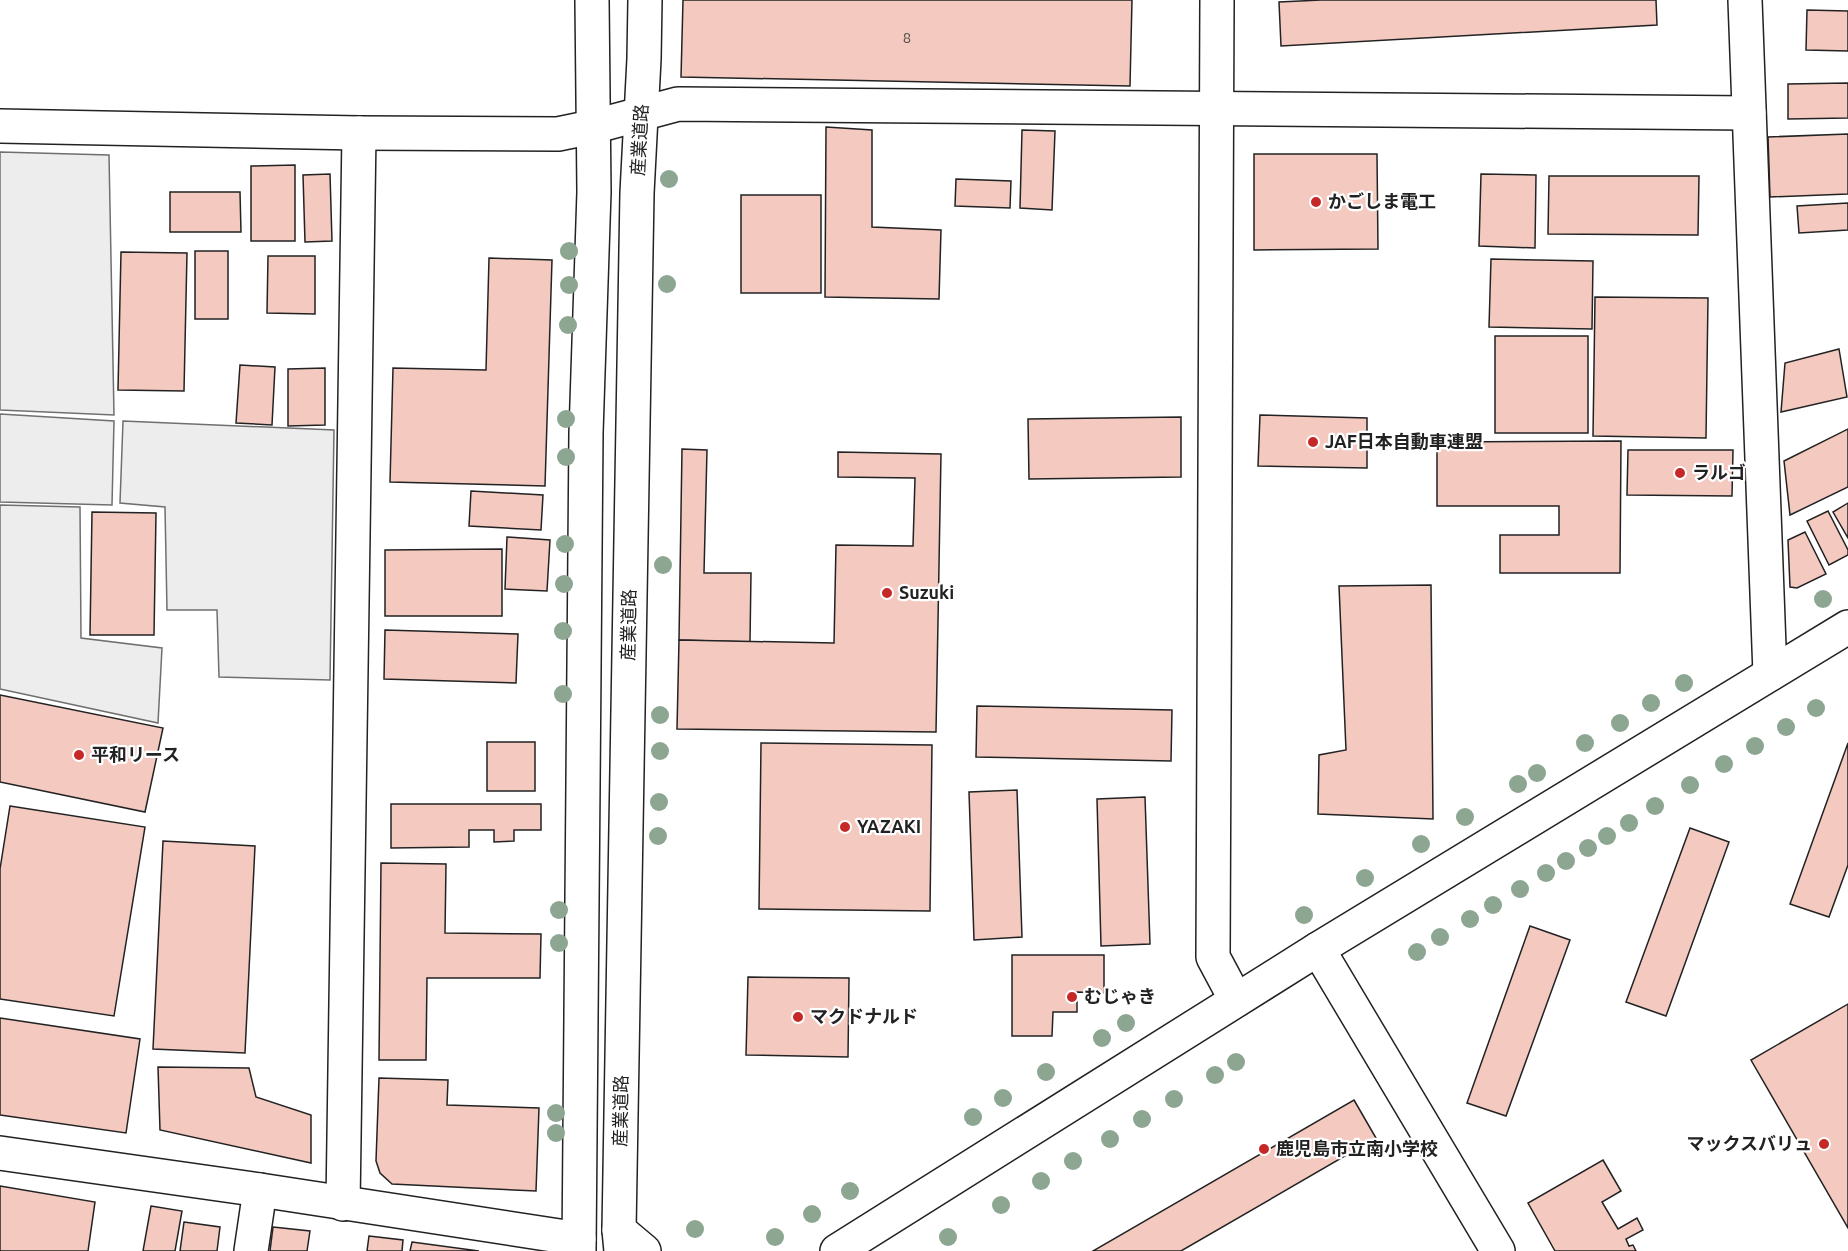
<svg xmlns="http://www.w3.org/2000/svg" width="1848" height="1251" viewBox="0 0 1848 1251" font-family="Ubuntu,'Noto Sans JP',sans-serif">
	<rect width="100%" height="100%" fill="#fff"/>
	<g fill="#ededed" stroke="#6f6f6f" stroke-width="1.5">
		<polygon points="0,152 109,155 114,415 0,410"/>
		<polygon points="0,414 114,421 112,505 0,502"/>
		<polygon points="123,421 334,430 330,680 219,677 217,610 167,610 165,507 120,503"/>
		<polygon points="0,505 80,507 81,638 162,648 158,723 0,689"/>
	</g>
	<g fill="#f3c9c0" stroke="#222" stroke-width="1.5">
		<polygon points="683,0 1132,0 1130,86 681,77"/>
		<polygon points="1321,0 1656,0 1657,25 1281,46 1279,2"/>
		<polygon points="1807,10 1848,11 1848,51 1806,50"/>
		<polygon points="1848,83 1848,118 1788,119 1788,84"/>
		<polygon points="826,127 872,130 872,227 941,230 939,299 825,297"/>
		<polygon points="1022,130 1055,131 1052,210 1020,208"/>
		<polygon points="1848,134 1848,194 1770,197 1768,137"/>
		<polygon points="1254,154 1377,154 1378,249 1254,250"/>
		<polygon points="295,165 295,241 251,241 251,166"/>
		<polygon points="330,174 332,241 305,242 303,175"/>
		<polygon points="1481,174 1536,175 1535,248 1479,246"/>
		<polygon points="1549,176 1699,176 1698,235 1548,234"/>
		<polygon points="956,179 1011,181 1010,208 955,206"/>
		<polygon points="170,192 240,192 241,232 170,232"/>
		<rect x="741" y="195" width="80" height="98"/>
		<polygon points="1848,203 1848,230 1799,233 1797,206"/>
		<rect x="195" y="251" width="33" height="68"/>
		<polygon points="121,252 187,253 184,391 118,390"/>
		<polygon points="268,256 315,256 315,314 267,313"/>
		<polygon points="489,258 552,260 545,486 390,482 393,368 486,370"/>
		<polygon points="1491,259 1593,261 1592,329 1489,327"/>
		<polygon points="1595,297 1708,298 1706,438 1593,436"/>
		<rect x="1495" y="336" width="93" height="97"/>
		<polygon points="1839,349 1847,397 1781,412 1785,363"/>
		<polygon points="240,365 275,367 272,425 236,423"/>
		<polygon points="325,368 325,425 288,426 288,369"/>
		<polygon points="1260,415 1367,418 1367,468 1258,466"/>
		<polygon points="1181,417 1181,477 1029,479 1028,419"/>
		<polygon points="1848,429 1848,487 1790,515 1784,461"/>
		<polygon points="1621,441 1620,573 1500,573 1500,535 1559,535 1559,506 1437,506 1437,442"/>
		<polygon points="682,449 707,450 704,573 751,573 750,642 679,640"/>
		<polygon points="1628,450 1733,450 1732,496 1627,495"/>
		<polygon points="838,452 941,454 936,732 677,729 679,640 834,643 836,545 913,546 915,478 838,477"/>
		<polygon points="471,491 543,495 541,530 469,526"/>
		<polygon points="1848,503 1848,538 1833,512"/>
		<polygon points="1828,511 1848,550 1848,555 1829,565 1807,521"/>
		<polygon points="92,512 156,513 154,635 90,635"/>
		<polygon points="1805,532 1826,574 1797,588 1790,587 1788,540"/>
		<polygon points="507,537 550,540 547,591 505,589"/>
		<polygon points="502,549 502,616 385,616 385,550"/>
		<polygon points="1431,585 1433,819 1318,814 1319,755 1346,750 1339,586"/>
		<polygon points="385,630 518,634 516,683 384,679"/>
		<polygon points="0,695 163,728 145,812 0,782"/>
		<polygon points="977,706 1172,710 1171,761 976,757"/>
		<rect x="487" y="742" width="48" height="49"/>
		<polygon points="761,743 932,745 930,911 759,909"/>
		<polygon points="1848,743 1848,865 1829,917 1790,904"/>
		<polygon points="1017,790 1022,937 974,940 969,792"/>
		<polygon points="1145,797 1150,944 1101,946 1097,799"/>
		<polygon points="391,804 541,804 541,830 514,830 514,841 494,842 494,830 469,830 469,847 391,848"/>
		<polygon points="10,806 145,827 114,1016 0,999 0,869"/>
		<polygon points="1690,828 1729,842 1666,1016 1626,1002"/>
		<polygon points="163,841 255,846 245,1053 153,1049"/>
		<polygon points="381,863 446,864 445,933 541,934 540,978 427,978 426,1060 379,1060"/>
		<polygon points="1530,926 1570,940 1506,1116 1467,1103"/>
		<polygon points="1012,955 1104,955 1104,993 1077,992 1077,1012 1053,1012 1052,1036 1012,1036"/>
		<polygon points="748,977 849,978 848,1057 746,1055"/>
		<polygon points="1848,1004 1848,1228 1751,1060"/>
		<polygon points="0,1018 140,1039 126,1133 0,1115"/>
		<polygon points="158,1067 249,1068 256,1097 311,1115 311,1163 160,1130"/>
		<polygon points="379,1078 448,1080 447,1105 539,1108 536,1191 392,1184 380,1173 376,1161"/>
		<polygon points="1354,1100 1376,1138 1181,1251 1093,1251"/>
		<polygon points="1603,1160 1621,1191 1602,1202 1618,1229 1637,1218 1643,1230 1626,1239 1629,1246 1633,1245 1636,1251 1555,1251 1528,1203"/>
		<polygon points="0,1186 95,1202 88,1251 0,1251"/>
		<polygon points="151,1206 182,1211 175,1251 143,1251"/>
		<polygon points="184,1222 220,1227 217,1251 180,1251"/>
		<polygon points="273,1227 310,1231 307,1251 270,1251"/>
		<polygon points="369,1236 403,1240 402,1251 367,1251"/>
		<polygon points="412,1242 479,1251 410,1251"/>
	</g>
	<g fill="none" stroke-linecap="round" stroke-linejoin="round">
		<g stroke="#222" stroke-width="36">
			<g id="minor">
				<polyline points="1217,0 1213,957 1236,1000"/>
				<polyline points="1745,0 1770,674"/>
				<polyline points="0,126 359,133 558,134 592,127 678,104 1749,113"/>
				<polyline points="1318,949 1498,1251"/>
				<polyline points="0,1153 260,1190 579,1239"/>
				<polyline points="343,1204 359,133"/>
				<polyline points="619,1230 644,1251"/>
				<polyline points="251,1251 260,1190"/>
				<polyline points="837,1251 1318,949 1848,627"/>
			</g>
		</g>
		<g stroke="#222" stroke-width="36">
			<g id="major">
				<polyline points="579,1251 586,433 594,192 592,0"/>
				<polyline points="621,1251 619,1230 637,193 644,59 645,0"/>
			</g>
		</g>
		<use href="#minor" stroke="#fff" stroke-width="33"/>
		<use href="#major" stroke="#fff" stroke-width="33"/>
	</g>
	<g fill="#8da692">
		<circle cx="669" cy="179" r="9"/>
		<circle cx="569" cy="251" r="9"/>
		<circle cx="667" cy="284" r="9"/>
		<circle cx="569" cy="285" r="9"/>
		<circle cx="568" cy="325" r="9"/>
		<circle cx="566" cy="419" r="9"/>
		<circle cx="566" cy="457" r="9"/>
		<circle cx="565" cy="544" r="9"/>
		<circle cx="663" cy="565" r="9"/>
		<circle cx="564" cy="584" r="9"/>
		<circle cx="1823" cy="599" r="9"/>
		<circle cx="563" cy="631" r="9"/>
		<circle cx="1684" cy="683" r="9"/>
		<circle cx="563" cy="694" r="9"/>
		<circle cx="1651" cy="703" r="9"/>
		<circle cx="1816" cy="708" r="9"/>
		<circle cx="660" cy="715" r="9"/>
		<circle cx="1620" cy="723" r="9"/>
		<circle cx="1786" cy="727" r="9"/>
		<circle cx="1585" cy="743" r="9"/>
		<circle cx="1755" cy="746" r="9"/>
		<circle cx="660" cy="751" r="9"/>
		<circle cx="1724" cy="764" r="9"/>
		<circle cx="1537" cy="773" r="9"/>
		<circle cx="1518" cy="784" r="9"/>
		<circle cx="1690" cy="785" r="9"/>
		<circle cx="659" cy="802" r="9"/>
		<circle cx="1655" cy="806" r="9"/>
		<circle cx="1465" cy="817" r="9"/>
		<circle cx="1629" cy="823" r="9"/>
		<circle cx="658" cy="836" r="9"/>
		<circle cx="1607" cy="836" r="9"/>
		<circle cx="1421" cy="844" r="9"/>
		<circle cx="1588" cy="848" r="9"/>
		<circle cx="1566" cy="861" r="9"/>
		<circle cx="1546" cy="873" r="9"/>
		<circle cx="1365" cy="878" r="9"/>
		<circle cx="1520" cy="889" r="9"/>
		<circle cx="1493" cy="905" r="9"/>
		<circle cx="559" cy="910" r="9"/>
		<circle cx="1304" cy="915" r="9"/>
		<circle cx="1470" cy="919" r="9"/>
		<circle cx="1440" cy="937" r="9"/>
		<circle cx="559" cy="943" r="9"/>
		<circle cx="1417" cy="952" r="9"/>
		<circle cx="1126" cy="1023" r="9"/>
		<circle cx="1102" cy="1038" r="9"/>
		<circle cx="1236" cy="1062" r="9"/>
		<circle cx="1046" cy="1072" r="9"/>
		<circle cx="1215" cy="1075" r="9"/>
		<circle cx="1003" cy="1098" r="9"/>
		<circle cx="1174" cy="1099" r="9"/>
		<circle cx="556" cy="1113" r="9"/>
		<circle cx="973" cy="1117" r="9"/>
		<circle cx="1142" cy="1119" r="9"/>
		<circle cx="556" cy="1133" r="9"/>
		<circle cx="1110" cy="1139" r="9"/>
		<circle cx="1073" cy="1161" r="9"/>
		<circle cx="1041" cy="1181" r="9"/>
		<circle cx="850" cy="1191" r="9"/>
		<circle cx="1001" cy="1205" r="9"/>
		<circle cx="812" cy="1214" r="9"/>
		<circle cx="695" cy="1229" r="9"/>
		<circle cx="775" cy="1237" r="9"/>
		<circle cx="948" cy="1237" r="9"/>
	</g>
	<g fill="#c62828" stroke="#fff" stroke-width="2">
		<circle cx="1316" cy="202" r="6"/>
		<circle cx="1313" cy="442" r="6"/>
		<circle cx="1680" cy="473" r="6"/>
		<circle cx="887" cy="593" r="6"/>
		<circle cx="79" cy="755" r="6"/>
		<circle cx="845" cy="827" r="6"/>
		<circle cx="1072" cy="997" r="6"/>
		<circle cx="798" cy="1017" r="6"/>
		<circle cx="1824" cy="1144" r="6"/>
		<circle cx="1264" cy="1149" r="6"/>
	</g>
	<g text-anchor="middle" stroke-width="4.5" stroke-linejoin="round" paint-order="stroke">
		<g font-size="15" fill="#564c4a">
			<text x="907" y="43">8</text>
		</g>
		<g font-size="18" fill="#222" stroke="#fff">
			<text transform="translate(640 140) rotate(-87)" y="6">産業道路</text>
			<text transform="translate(629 625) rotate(-89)" y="6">産業道路</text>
			<text transform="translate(621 1111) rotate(-89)" y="6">産業道路</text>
		</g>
		<g font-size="18" font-weight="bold" fill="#222" stroke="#fff" text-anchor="start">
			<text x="1328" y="208">かごしま電工</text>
			<text x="1325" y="448">JAF日本自動車連盟</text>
			<text x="1692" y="479">ラルゴ</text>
			<text x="899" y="599">Suzuki</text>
			<text x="91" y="761">平和リース</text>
			<text x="857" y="833">YAZAKI</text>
			<text x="1084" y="1003">むじゃき</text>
			<text x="810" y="1023">マクドナルド</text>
			<text x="1812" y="1150" text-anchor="end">マックスバリュ</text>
			<text x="1276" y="1155">鹿児島市立南小学校</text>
		</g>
	</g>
</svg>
